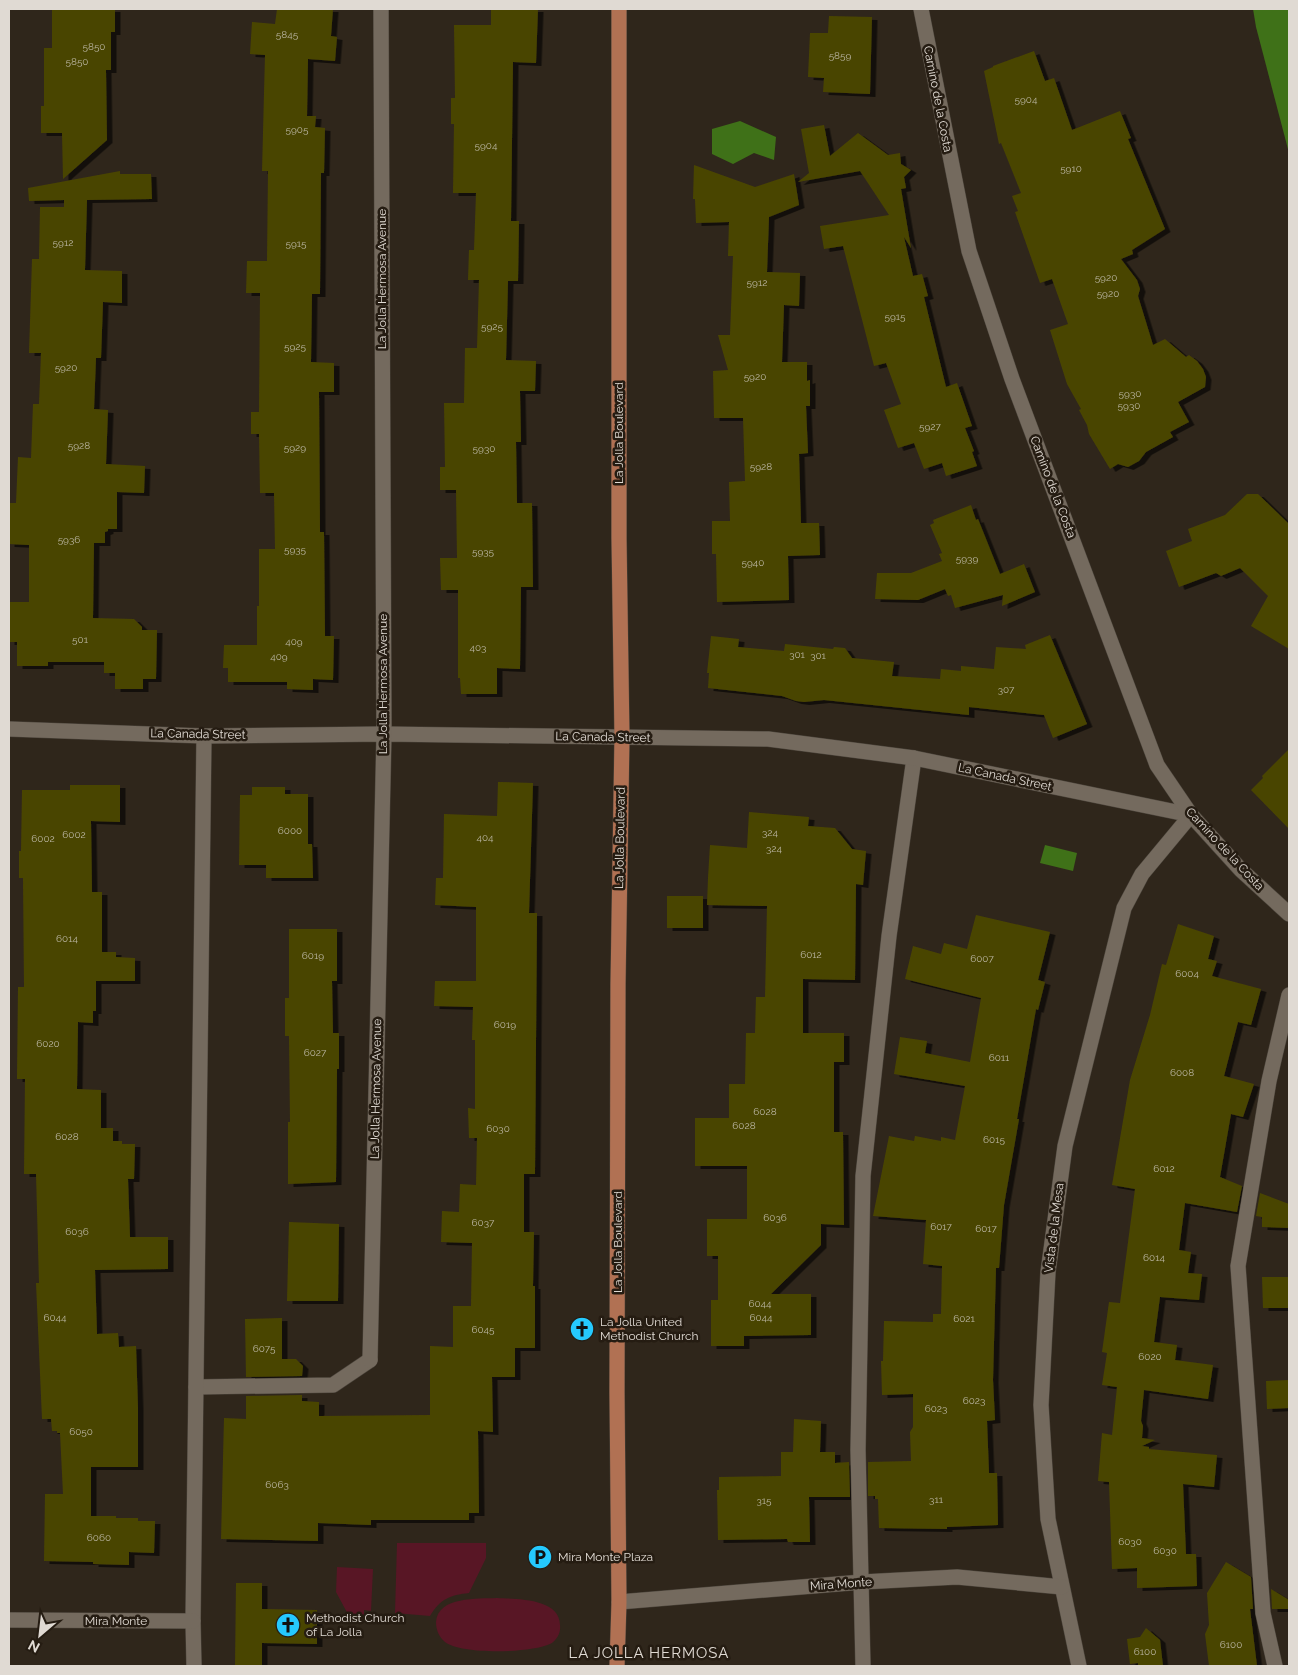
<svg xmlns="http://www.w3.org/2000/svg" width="1298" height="1675" viewBox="0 0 1298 1675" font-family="Raleway,sans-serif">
	<defs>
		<filter id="shadow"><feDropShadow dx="5.5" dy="3" stdDeviation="0" flood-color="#0009"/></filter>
	</defs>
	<rect width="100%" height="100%" fill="#2f261b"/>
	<g fill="#581625">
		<path d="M397,1543H486V1558L469,1593C450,1595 440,1599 430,1616L395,1613Z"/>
		<polygon points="337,1567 373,1569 371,1611 364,1610 364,1619 350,1618 336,1592"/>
		<path d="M497,1598C516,1599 560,1598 560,1625C561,1633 557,1640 550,1644C531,1653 462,1655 445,1642C439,1637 436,1630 436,1622C438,1596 478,1599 497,1598Z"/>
	</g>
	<g fill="#3f7118">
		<polygon points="1253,9 1289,9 1289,153 1256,27"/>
		<polygon points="740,121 776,137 774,160 754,153 733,164 712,154 712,129"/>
		<polygon points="1045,845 1077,853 1073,871 1040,863"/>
	</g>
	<g fill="#4a4505" filter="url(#shadow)">
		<polygon points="52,9 115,9 115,32 111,32 111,70 106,70 107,140 63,179 62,133 41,133 41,106 44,106 44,48 52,48"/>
		<polygon points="277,9 333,9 331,36 337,37 335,61 308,59 307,116 316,116 315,127 325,128 324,173 321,173 320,294 312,294 311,362 334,363 334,392 319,392 320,532 324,532 325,636 334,636 333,680 313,679 313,690 287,689 287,682 228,682 228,668 223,668 224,645 257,645 257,606 259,606 259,549 275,549 274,493 260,493 259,434 251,434 251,412 259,412 260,293 246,293 247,261 267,261 268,171 262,171 265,55 250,54 252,22 275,24"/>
		<polygon points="491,9 538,9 536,63 513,62 511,221 519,221 518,281 508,281 506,360 536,361 535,391 520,391 521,442 516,442 517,503 532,503 533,587 521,587 520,669 497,668 497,694 461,694 460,678 458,678 458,590 441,590 440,558 457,558 456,490 440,490 440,467 445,467 444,403 464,403 465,348 477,348 479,280 468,280 469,250 474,250 476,193 453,193 454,124 451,124 451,98 455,98 454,25 491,25"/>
		<polygon points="829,16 872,17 870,94 823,92 824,78 808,77 810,33 828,33"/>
		<polygon points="1034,51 1045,81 1054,78 1072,130 1120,111 1131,138 1128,139 1165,229 1132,250 1133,254 1121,259 1137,280 1140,289 1138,296 1153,345 1165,339 1186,357 1189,355 1197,361 1203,369 1206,377 1205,387 1178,402 1189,422 1170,432 1173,437 1146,452 1139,461 1128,467 1118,464 1110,469 1089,434 1087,425 1079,410 1081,409 1067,384 1050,330 1068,324 1052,279 1040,283 1015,212 1018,211 1012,196 1021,193 1001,143 999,144 984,71 993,67 993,66"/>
		<polygon points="824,125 830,156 858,133 888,155 900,153 901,164 911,170 904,177 906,188 901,189 911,248 904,237 913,276 922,274 928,296 924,297 946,387 957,383 972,426 965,428 974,451 972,452 977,466 946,476 942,463 924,469 914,443 898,448 884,410 901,404 886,363 874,366 843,246 824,249 820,226 889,215 860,171 798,182 809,173 801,129"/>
		<polygon points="694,165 755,187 794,174 799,205 769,217 767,272 800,273 799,306 784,305 782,362 807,362 807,381 810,380 810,406 806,406 808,453 799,454 801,523 819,523 820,555 788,556 789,600 717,602 716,554 712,554 712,521 730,521 729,482 745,481 743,418 714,418 713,371 728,370 718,335 730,335 733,256 728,256 729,222 696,223 695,199 693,199"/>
		<polygon points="120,171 120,174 151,174 152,199 87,200 85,270 122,271 122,303 103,302 101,358 96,358 94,409 108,410 106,464 145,466 144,493 117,492 117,529 108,529 108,531 105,532 105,543 94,543 93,618 134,619 142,627 142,630 157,630 156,679 143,679 143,689 115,689 115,673 104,673 104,662 48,662 48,666 17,666 17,642 9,642 9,602 29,602 29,545 9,544 9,503 16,503 18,457 31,458 33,404 39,404 41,353 29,353 32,259 39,259 40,207 64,207 64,200 29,201 28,188"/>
		<polygon points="1247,494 1258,494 1289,524 1289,649 1251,626 1268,596 1240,568 1221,576 1216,573 1179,587 1166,551 1192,541 1188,529 1225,515"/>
		<polygon points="971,505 976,520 978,519 1000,574 1024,564 1035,592 1002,606 1003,595 955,608 951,595 948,596 945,589 918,600 875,599 877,573 911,573 942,561 939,554 942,553 930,525 934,523 933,520"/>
		<polygon points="1050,635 1087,724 1053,738 1044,715 969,707 969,715 824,700 804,702 796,701 782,696 708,688 709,673 707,673 711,636 739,639 738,647 784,651 785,644 833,649 834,647 845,648 852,658 894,662 892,676 940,679 941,669 961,671 961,666 994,669 996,647 1026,649 1025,645"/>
		<polygon points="1289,749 1289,829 1251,790 1263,778 1262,776"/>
		<polygon points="498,782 533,783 529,913 537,913 535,1174 524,1174 524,1232 534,1232 533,1286 535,1286 535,1348 515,1348 515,1377 492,1377 493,1432 478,1431 479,1513 469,1513 469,1520 371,1520 371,1525 318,1523 318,1541 221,1539 224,1418 246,1419 246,1396 302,1395 302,1401 319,1402 319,1416 430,1415 430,1346 453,1347 453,1306 471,1306 472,1243 441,1242 442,1211 459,1212 460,1184 476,1185 477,1138 469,1138 468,1108 475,1109 475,1040 472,1040 473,1007 434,1006 435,981 476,981 476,907 435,905 436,878 443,878 444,814 497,816"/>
		<polygon points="70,785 120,785 120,822 91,821 92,892 102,892 102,952 116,952 116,957 135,958 135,981 96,981 96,1011 93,1011 93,1023 78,1022 77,1089 101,1090 101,1128 113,1128 113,1141 122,1141 122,1144 135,1144 134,1179 128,1179 130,1237 168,1237 168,1269 95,1270 97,1334 118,1333 119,1347 136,1346 138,1408 138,1467 91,1467 91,1516 116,1516 116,1518 138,1518 138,1521 155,1521 154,1553 129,1552 129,1565 93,1564 93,1562 44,1561 45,1494 63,1494 60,1433 57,1433 57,1431 52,1431 51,1419 42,1419 36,1283 39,1283 36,1174 24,1174 25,1079 17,1079 18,987 24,987 23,878 19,878 19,851 21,851 22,790 70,790"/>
		<polygon points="252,787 285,787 285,794 308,794 308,844 312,844 313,878 266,878 266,865 239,865 240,795 252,795"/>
		<polygon points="749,812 809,817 808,826 835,828 852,849 866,851 863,885 856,884 855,980 803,979 803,1033 844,1033 844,1062 834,1062 834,1132 843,1132 844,1225 821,1224 821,1245 771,1294 811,1294 811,1335 744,1336 744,1346 711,1346 711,1300 718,1300 718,1256 707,1256 707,1219 747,1219 747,1166 695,1166 695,1118 729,1118 729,1084 745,1084 746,1033 755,1033 756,997 765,997 767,906 707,905 708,878 710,845 747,848"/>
		<rect x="667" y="896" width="36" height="32"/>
		<polygon points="976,915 1050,932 1038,980 1045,982 1038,1010 1036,1009 1017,1119 1019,1119 1004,1205 999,1268 996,1268 993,1380 995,1420 987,1421 989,1473 997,1473 998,1525 947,1527 947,1529 879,1528 878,1499 875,1499 875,1496 868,1496 868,1462 911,1461 910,1432 913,1427 913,1394 882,1395 881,1361 883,1361 884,1321 933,1322 933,1314 941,1314 942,1266 923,1264 926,1220 873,1216 889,1136 914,1141 915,1136 941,1141 941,1137 955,1140 965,1086 894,1074 900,1037 927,1041 925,1053 970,1062 981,998 905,979 913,946 941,954 944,943 967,949"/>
		<polygon points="1178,924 1214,936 1208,959 1217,961 1212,976 1261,989 1251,1025 1238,1022 1224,1076 1254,1084 1243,1117 1231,1114 1220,1177 1242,1186 1237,1212 1185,1203 1179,1250 1191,1252 1188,1273 1202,1274 1199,1300 1160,1297 1154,1342 1177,1345 1175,1360 1213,1365 1208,1399 1144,1390 1141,1421 1143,1426 1142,1438 1155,1440 1142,1446 1149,1447 1149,1449 1217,1455 1214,1487 1183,1484 1186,1554 1196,1554 1197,1586 1137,1588 1137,1568 1112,1569 1109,1482 1098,1481 1102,1433 1112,1435 1117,1387 1102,1385 1107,1353 1102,1352 1109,1302 1120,1303 1135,1189 1112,1185 1130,1080 1150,1015 1162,964 1166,965"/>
		<polygon points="289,929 337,929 337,981 332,981 333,1033 339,1033 339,1069 337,1069 336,1182 288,1184 288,1122 290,1122 289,1036 285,1036 285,998 289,998"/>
		<polygon points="1260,1193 1289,1204 1289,1228 1262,1227 1262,1217 1256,1216"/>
		<polygon points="289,1222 339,1224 338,1301 287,1301"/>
		<polygon points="1262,1277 1289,1277 1289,1308 1263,1308"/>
		<polygon points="282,1318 282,1359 296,1359 303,1366 302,1376 246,1377 245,1319"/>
		<polygon points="1289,1380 1289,1408 1267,1409 1266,1381"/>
		<polygon points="794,1419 821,1421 820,1452 835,1452 835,1463 849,1462 850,1497 809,1497 810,1542 788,1542 787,1539 718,1540 717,1490 719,1490 719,1477 781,1476 781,1452 793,1452"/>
		<polygon points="1226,1562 1251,1577 1253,1609 1250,1609 1257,1666 1209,1666 1205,1634 1209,1625 1207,1593"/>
		<polygon points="236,1583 262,1583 262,1609 317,1610 317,1644 262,1643 262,1666 235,1666"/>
		<polygon points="1271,1589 1289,1600 1289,1609 1272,1609"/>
		<polygon points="1146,1628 1160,1640 1163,1666 1138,1666 1138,1663 1130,1664 1127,1639 1140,1637"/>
	</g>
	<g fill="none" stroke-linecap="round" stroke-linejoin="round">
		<g stroke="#4b443b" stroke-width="16">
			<g id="service">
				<polyline points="196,1387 333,1385 370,1360"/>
				<polyline points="194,1666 193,1621 204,736"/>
				<polyline points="863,1666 858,1450 863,1176 889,936 914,758"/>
				<polyline points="1275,1666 1263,1613 1238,1266 1269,1081 1289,995"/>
			</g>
		</g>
		<g stroke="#4b443b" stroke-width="16">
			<g id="minor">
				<polyline points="9,729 204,736 384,734 768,739 914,758 1191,815 1142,874 1124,908 1065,1146 1048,1272 1041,1405 1048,1519 1079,1666"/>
				<polyline points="370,1360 384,734 381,9"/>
				<polyline points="619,1602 862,1582 957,1577 1062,1587"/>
				<polyline points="9,1620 193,1621"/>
			</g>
		</g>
		<g stroke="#4b443b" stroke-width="16">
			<polyline id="tertiary" points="921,9 969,251 1012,379 1157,765 1191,815 1241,870 1289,914"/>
		</g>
		<g stroke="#4b443b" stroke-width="16">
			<polyline id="primary" points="617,1666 619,1602 617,1393 618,984 622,737 619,538 619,9"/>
		</g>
		<use href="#service" stroke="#746a5e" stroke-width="15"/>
		<use href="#minor" stroke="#746a5e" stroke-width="15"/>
		<use href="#tertiary" stroke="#746a5e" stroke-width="15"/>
		<use href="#primary" stroke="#b17153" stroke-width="15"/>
	</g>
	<defs>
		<g id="church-disc" transform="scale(1.25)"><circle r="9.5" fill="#25c9fe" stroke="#251c12"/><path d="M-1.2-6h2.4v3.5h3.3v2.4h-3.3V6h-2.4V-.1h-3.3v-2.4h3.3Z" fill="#111"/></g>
		<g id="parking-disc" transform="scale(1.25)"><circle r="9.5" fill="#25c9fe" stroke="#251c12"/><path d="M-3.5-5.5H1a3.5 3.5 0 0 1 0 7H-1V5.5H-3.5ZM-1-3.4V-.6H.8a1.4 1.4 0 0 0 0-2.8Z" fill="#111"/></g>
	</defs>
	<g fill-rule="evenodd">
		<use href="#church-disc" x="582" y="1329"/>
		<use href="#parking-disc" x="540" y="1557"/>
		<use href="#church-disc" x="288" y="1625"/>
	</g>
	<g text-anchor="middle" stroke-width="5" stroke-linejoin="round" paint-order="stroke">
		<g font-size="10" fill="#bab5a0">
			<text x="287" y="38">5845</text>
			<text x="94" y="50">5850</text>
			<text x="840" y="59">5859</text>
			<text x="77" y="65">5850</text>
			<text x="1026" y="103">5904</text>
			<text x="297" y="133">5905</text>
			<text x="486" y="149">5904</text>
			<text x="1071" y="172">5910</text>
			<text x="63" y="246">5912</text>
			<text x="296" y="247">5915</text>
			<text x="1106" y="281">5920</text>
			<text x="757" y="286">5912</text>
			<text x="1108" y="297">5920</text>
			<text x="895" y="320">5915</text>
			<text x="492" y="330">5925</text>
			<text x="295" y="350">5925</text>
			<text x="66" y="371">5920</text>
			<text x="755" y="380">5920</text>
			<text x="1130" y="397">5930</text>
			<text x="1129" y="409">5930</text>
			<text x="930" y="430">5927</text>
			<text x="79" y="449">5928</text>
			<text x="295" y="451">5929</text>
			<text x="484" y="452">5930</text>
			<text x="761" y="470">5928</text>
			<text x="69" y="543">5936</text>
			<text x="295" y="553">5935</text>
			<text x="483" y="555">5935</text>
			<text x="967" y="562">5939</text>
			<text x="753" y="566">5940</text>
			<text x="80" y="643">501</text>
			<text x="294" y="645">409</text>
			<text x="478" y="651">403</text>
			<text x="797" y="658">301</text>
			<text x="818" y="659">301</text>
			<text x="279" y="660">409</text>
			<text x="1006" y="693">307</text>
			<text x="290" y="834">6000</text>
			<text x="770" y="836">324</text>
			<text x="74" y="838">6002</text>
			<text x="485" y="841">404</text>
			<text x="43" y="842">6002</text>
			<text x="774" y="852">324</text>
			<text x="67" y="942">6014</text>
			<text x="811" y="958">6012</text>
			<text x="313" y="959">6019</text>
			<text x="982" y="962">6007</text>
			<text x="1187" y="977">6004</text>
			<text x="505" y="1028">6019</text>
			<text x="48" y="1047">6020</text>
			<text x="315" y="1056">6027</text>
			<text x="999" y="1061">6011</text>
			<text x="1182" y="1076">6008</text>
			<text x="765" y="1115">6028</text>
			<text x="744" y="1129">6028</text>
			<text x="498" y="1132">6030</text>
			<text x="67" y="1140">6028</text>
			<text x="994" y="1143">6015</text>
			<text x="1164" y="1172">6012</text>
			<text x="775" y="1221">6036</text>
			<text x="483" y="1226">6037</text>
			<text x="941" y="1230">6017</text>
			<text x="986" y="1232">6017</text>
			<text x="77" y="1235">6036</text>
			<text x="1154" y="1261">6014</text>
			<text x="760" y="1307">6044</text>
			<text x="55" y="1321">6044</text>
			<text x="761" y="1321">6044</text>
			<text x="964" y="1322">6021</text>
			<text x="483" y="1333">6045</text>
			<text x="264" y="1352">6075</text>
			<text x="1150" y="1360">6020</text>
			<text x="974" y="1404">6023</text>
			<text x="936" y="1412">6023</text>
			<text x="81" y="1435">6050</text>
			<text x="277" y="1488">6063</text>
			<text x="936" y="1503">311</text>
			<text x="764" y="1504">315</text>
			<text x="99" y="1541">6060</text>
			<text x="1130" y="1545">6030</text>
			<text x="1165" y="1554">6030</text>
			<text x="1231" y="1648">6100</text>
			<text x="1145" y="1655">6100</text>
		</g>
		<g font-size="12" fill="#e0dad3" stroke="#251c12">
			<text transform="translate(938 99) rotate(79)" y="4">Camino de la Costa</text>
			<text transform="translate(382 279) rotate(-90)" y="4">La Jolla Hermosa Avenue</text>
			<text transform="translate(619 433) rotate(-90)" y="4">La Jolla Boulevard</text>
			<text transform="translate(1053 487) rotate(69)" y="4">Camino de la Costa</text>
			<text transform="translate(383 684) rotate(-90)" y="4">La Jolla Hermosa Avenue</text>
			<text transform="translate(198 734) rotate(1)" y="4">La Canada Street</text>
			<text transform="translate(603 737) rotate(1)" y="4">La Canada Street</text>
			<text transform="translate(1005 777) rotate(12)" y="4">La Canada Street</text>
			<text transform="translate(620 838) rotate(-89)" y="4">La Jolla Boulevard</text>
			<text transform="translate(1225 849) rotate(47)" y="4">Camino de la Costa</text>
			<text transform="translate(376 1089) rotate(-89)" y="4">La Jolla Hermosa Avenue</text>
			<text transform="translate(1054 1228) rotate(-83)" y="4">Vista de la Mesa</text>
			<text transform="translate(618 1242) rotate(-90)" y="4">La Jolla Boulevard</text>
			<text transform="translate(841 1584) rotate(-4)" y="4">Mira Monte</text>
			<text x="116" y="1625">Mira Monte</text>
		</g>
		<g font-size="12" fill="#e0dad3" stroke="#251c12" text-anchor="start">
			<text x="600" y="1326">La Jolla United<tspan x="600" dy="14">Methodist Church</tspan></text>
			<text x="558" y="1561">Mira Monte Plaza</text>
			<text x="306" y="1622">Methodist Church<tspan x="306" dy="14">of La Jolla</tspan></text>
		</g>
		<g font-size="15" letter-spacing="1" fill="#e0dad3" stroke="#251c12">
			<text x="649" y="1658">LA JOLLA HERMOSA</text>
		</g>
	</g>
	<rect width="1298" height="1675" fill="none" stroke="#e0dad3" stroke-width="20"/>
	<g transform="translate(40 1635) rotate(208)" stroke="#251c12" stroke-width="4" paint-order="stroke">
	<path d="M0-4L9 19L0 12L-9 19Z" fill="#e0dad3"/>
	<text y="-8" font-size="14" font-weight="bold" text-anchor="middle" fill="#e0dad3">N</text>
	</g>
</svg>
